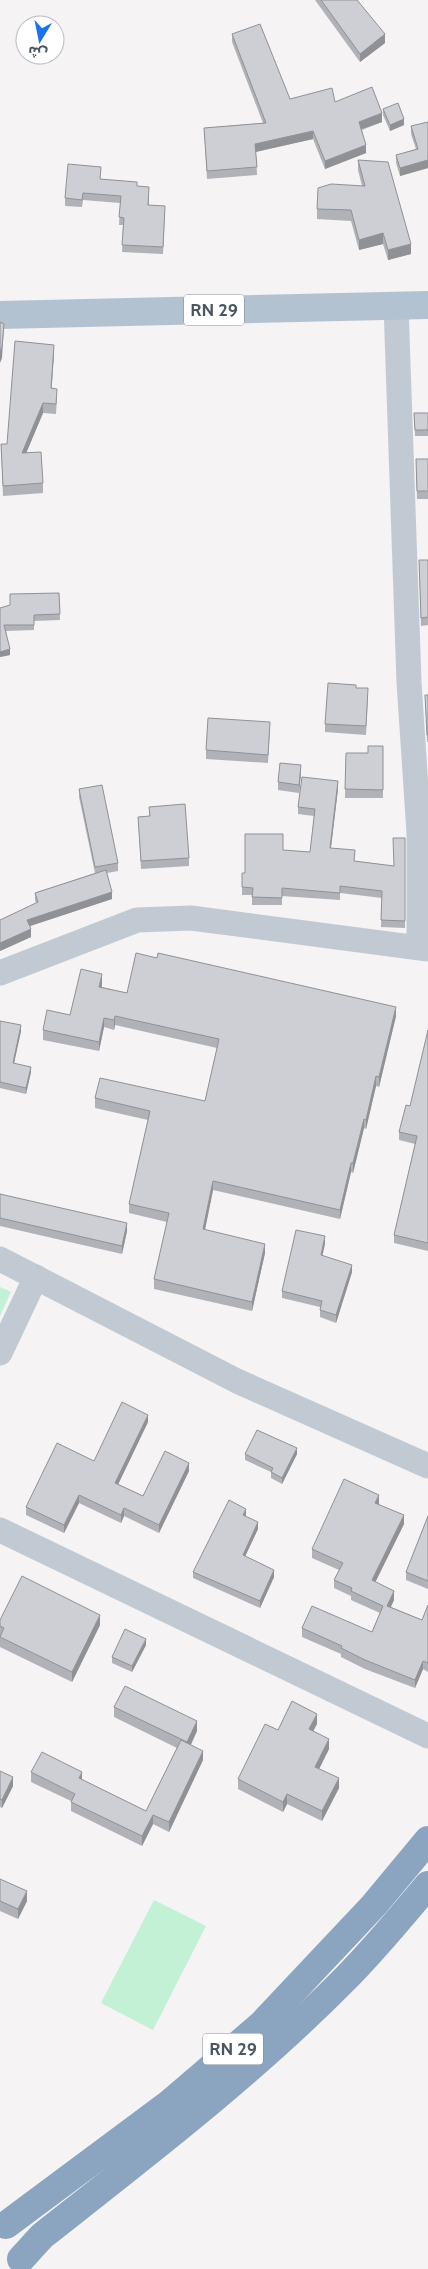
<svg xmlns="http://www.w3.org/2000/svg" width="428" height="2269" viewBox="0 0 428 2269" font-family="Cabin,'Noto Sans Arabic',sans-serif">
	<rect width="100%" height="100%" fill="#f5f3f3"/>
	<g fill="#c3f1d5">
		<polygon points="0,1287 11,1292 0,1316"/>
		<polygon points="154,1900 206,1926 153,2030 101,2003"/>
	</g>
	<g fill="none" stroke-linecap="round" stroke-linejoin="round">
		<g stroke="#c1cad2" stroke-width="25">
			<polyline points="396,305 409,682 419,833 419,947"/>
			<polyline points="0,973 137,920 191,918 428,949"/>
			<polyline points="0,1259 237,1381 428,1466"/>
			<polyline points="0,1353 36,1277"/>
			<polyline points="0,1530 428,1736"/>
		</g>
		<polyline stroke="#b3c2d1" stroke-width="28" points="0,315 428,305"/>
		<g stroke="#8ba5c1" stroke-width="28">
			<polyline points="6,2225 170,2103 261,2025 374,1905 428,1840"/>
			<path d="M21,2259L42,2236C146,2154 251,2074 345,1979C374,1950 401,1917 428,1885"/>
		</g>
	</g>
	<g fill="#b0b2b7">
		<polygon points="315,0 357,0 385,43 360,62"/>
		<polygon points="232,34 290,99 335,102 382,122 362,130 366,153 325,169 313,139 256,152 257,175 207,179 204,128 263,123 232,42"/>
		<polygon points="383,109 404,125 390,131 383,115"/>
		<polygon points="428,122 428,168 400,176 396,163 396,155 416,149 411,134 411,126"/>
		<polygon points="358,160 411,254 388,260 383,244 359,250 351,221 317,219 317,209 362,186 358,170"/>
		<polygon points="101,179 137,186 149,194 149,205 165,213 163,254 122,252 123,225 119,225 120,203 83,200 82,207 65,206 65,198"/>
		<polygon points="54,354 51,388 57,398 56,414 43,413 26,453 43,483 43,493 3,496 1,444 7,444"/>
		<polygon points="414,413 428,413 428,436 415,436"/>
		<polygon points="416,459 428,459 428,499 417,499"/>
		<polygon points="419,560 428,560 428,625 421,626"/>
		<polygon points="59,593 60,620 34,621 34,630 6,631 10,655 0,657 0,608"/>
		<polygon points="356,688 368,696 366,735 325,732 325,724"/>
		<polygon points="425,695 428,695 428,742 427,742"/>
		<polygon points="270,730 268,763 206,759 206,750"/>
		<polygon points="383,746 383,798 345,798 346,753 368,753"/>
		<polygon points="301,773 299,793 278,790 278,782"/>
		<polygon points="79,789 118,863 118,871 107,873 112,899 30,926 31,937 0,951 0,920 36,903 35,900 35,893 95,873 79,797"/>
		<polygon points="338,789 331,848 355,861 394,866 405,838 405,928 381,927 382,898 340,893 340,900 282,896 282,905 252,905 252,895 242,895 242,873 245,873 283,850 310,852 314,816 298,814 298,807"/>
		<polygon points="149,807 189,858 189,866 141,869 138,817 149,816"/>
		<polygon points="102,984 102,987 127,993 396,1016 379,1087 376,1086 366,1129 364,1128 353,1173 351,1172 340,1219 213,1190 205,1230 265,1253 252,1311 154,1289 154,1279 167,1222 129,1213 129,1204 148,1120 95,1108 95,1098 205,1101 217,1048 115,1025 114,1030 104,1027 99,1051 43,1040 43,1030 70,1015"/>
		<polygon points="0,1021 21,1031 14,1063 31,1072 26,1094 0,1088"/>
		<polygon points="428,1030 428,1251 394,1243 394,1235 415,1144 399,1140 399,1132 410,1106"/>
		<polygon points="0,1194 127,1231 122,1254 0,1226"/>
		<polygon points="325,1244 322,1255 352,1272 336,1323 320,1317 320,1307 282,1298 282,1291"/>
		<polygon points="148,1422 118,1484 143,1496 189,1471 159,1533 124,1516 121,1523 79,1503 64,1533 26,1515 26,1507 94,1461"/>
		<polygon points="245,1454 297,1454 282,1484 271,1478 271,1472 245,1460"/>
		<polygon points="379,1504 379,1505 404,1524 375,1582 394,1600 391,1607 422,1620 428,1605 428,1672 423,1669 415,1688 365,1669 341,1657 341,1654 302,1637 302,1628 372,1632 380,1613 351,1600 351,1596 334,1588 334,1580 339,1570 312,1558 312,1549"/>
		<polygon points="245,1516 258,1529 245,1556 274,1577 260,1608 193,1578 193,1572 246,1516"/>
		<polygon points="428,1516 428,1589 406,1580 406,1572"/>
		<polygon points="0,1620 100,1625 72,1682 0,1647"/>
		<polygon points="146,1645 132,1672 112,1663 112,1657"/>
		<polygon points="114,1707 197,1731 191,1745 203,1760 169,1832 153,1824 142,1846 71,1811 71,1801 31,1782 31,1772 82,1780 146,1811 177,1748 114,1717"/>
		<polygon points="317,1724 313,1731 329,1749 319,1769 339,1788 322,1821 287,1804 283,1812 238,1789 238,1779 278,1730"/>
		<polygon points="0,1771 13,1786 2,1808 0,1807"/>
		<polygon points="0,1879 27,1901 18,1919 0,1911"/>
	</g>
	<g fill="#909195">
		<polygon points="385,34 385,43 360,62 360,54"/>
		<polygon points="382,113 382,122 359,130 359,122"/>
		<polygon points="404,119 404,125 390,131 390,125"/>
		<polygon points="313,131 313,139 255,152 255,144"/>
		<polygon points="366,145 366,153 325,169 325,161"/>
		<polygon points="428,160 428,168 400,176 400,168"/>
		<polygon points="383,233 383,244 359,250 359,240"/>
		<polygon points="411,244 411,254 388,260 388,250"/>
		<polygon points="4,324 2,358 0,363 0,352"/>
		<polygon points="54,345 54,354 51,398 51,388"/>
		<polygon points="43,403 43,413 22,463 22,453"/>
		<polygon points="10,649 10,655 0,657 0,652"/>
		<polygon points="301,765 301,773 299,793 299,785"/>
		<polygon points="338,781 338,789 330,855 330,848"/>
		<polygon points="112,892 112,899 27,927 27,920"/>
		<polygon points="31,929 31,937 0,951 0,943"/>
		<polygon points="102,974 102,984 99,996 99,987"/>
		<polygon points="396,1007 396,1016 379,1087 379,1077"/>
		<polygon points="115,1016 115,1025 114,1030 114,1020"/>
		<polygon points="104,1018 104,1027 99,1051 99,1042"/>
		<polygon points="21,1025 21,1031 13,1068 13,1063"/>
		<polygon points="31,1067 31,1072 26,1094 26,1088"/>
		<polygon points="376,1076 376,1086 366,1129 366,1120"/>
		<polygon points="364,1119 364,1128 353,1173 353,1163"/>
		<polygon points="351,1163 351,1172 340,1219 340,1210"/>
		<polygon points="213,1181 213,1190 203,1239 203,1229"/>
		<polygon points="127,1223 127,1231 122,1254 122,1246"/>
		<polygon points="325,1236 325,1244 321,1262 321,1255"/>
		<polygon points="265,1244 265,1253 252,1311 252,1302"/>
		<polygon points="352,1265 352,1272 336,1323 336,1315"/>
		<polygon points="148,1415 148,1422 115,1491 115,1483"/>
		<polygon points="297,1448 297,1454 282,1484 282,1478"/>
		<polygon points="189,1463 189,1471 159,1533 159,1525"/>
		<polygon points="79,1495 79,1503 64,1533 64,1525"/>
		<polygon points="379,1495 379,1504 375,1512 375,1503"/>
		<polygon points="124,1508 124,1516 121,1523 121,1515"/>
		<polygon points="246,1509 246,1516 243,1522 243,1515"/>
		<polygon points="404,1515 404,1524 372,1589 372,1580"/>
		<polygon points="258,1522 258,1529 243,1561 243,1555"/>
		<polygon points="274,1570 274,1577 260,1608 260,1601"/>
		<polygon points="394,1591 394,1600 387,1614 387,1606"/>
		<polygon points="100,1615 100,1625 72,1682 72,1672"/>
		<polygon points="146,1639 146,1645 132,1672 132,1666"/>
		<polygon points="423,1661 423,1669 415,1688 415,1680"/>
		<polygon points="317,1714 317,1724 309,1739 309,1729"/>
		<polygon points="197,1721 197,1731 187,1752 187,1742"/>
		<polygon points="329,1739 329,1749 315,1777 315,1767"/>
		<polygon points="203,1751 203,1760 169,1832 169,1822"/>
		<polygon points="82,1772 82,1781 79,1778"/>
		<polygon points="13,1777 13,1786 2,1808 2,1800"/>
		<polygon points="339,1778 339,1788 322,1821 322,1811"/>
		<polygon points="287,1794 287,1804 283,1812 283,1802"/>
		<polygon points="153,1815 153,1824 142,1846 142,1836"/>
		<polygon points="27,1891 27,1901 18,1919 18,1909"/>
	</g>
	<g fill="#cdcfd5" stroke="#909195">
		<polygon points="321,0 357,0 385,34 360,54"/>
		<polygon points="260,24 290,99 332,88 335,102 372,87 382,113 359,122 366,145 325,161 313,131 255,144 257,167 207,171 204,128 266,123 232,34"/>
		<polygon points="398,103 404,119 390,125 383,109"/>
		<polygon points="428,122 428,160 400,168 396,155 418,149 411,126"/>
		<polygon points="358,160 388,162 411,244 388,250 383,233 359,240 351,210 317,209 318,188 331,184 365,186"/>
		<polygon points="68,164 101,167 100,179 137,182 137,186 149,187 148,205 165,206 163,247 122,245 124,218 119,217 121,196 83,193 82,200 65,198"/>
		<polygon points="0,322 4,324 2,347 0,352"/>
		<polygon points="15,341 54,345 51,388 57,389 56,404 43,403 22,453 41,452 43,483 3,486 1,444 7,444"/>
		<polygon points="414,413 428,413 428,430 415,430"/>
		<polygon points="416,459 428,459 428,491 417,491"/>
		<polygon points="419,560 428,560 428,617 421,618"/>
		<polygon points="59,593 60,614 34,615 34,625 4,625 10,649 0,652 0,608 10,605 10,594"/>
		<polygon points="328,683 356,685 356,688 368,688 366,726 325,724"/>
		<polygon points="425,695 428,695 428,735 427,735"/>
		<polygon points="208,718 270,722 268,755 206,750"/>
		<polygon points="368,746 383,746 383,790 345,789 346,753 368,753"/>
		<polygon points="280,763 301,765 299,785 278,782"/>
		<polygon points="302,777 338,781 330,848 355,850 354,861 394,866 393,838 405,838 405,921 381,920 382,891 340,886 340,893 282,888 282,898 252,897 253,888 242,887 242,873 245,873 245,834 283,834 283,850 310,852 315,809 298,807"/>
		<polygon points="102,785 118,863 95,867 79,789"/>
		<polygon points="185,804 189,858 141,861 138,817 150,816 149,807"/>
		<polygon points="106,870 112,892 27,920 31,929 0,943 0,920 38,902 35,893"/>
		<polygon points="136,953 157,958 158,953 396,1007 379,1077 376,1076 366,1120 364,1119 353,1163 351,1163 340,1210 213,1181 203,1229 265,1244 252,1302 154,1279 169,1213 129,1204 150,1111 95,1098 100,1078 205,1101 219,1039 115,1016 114,1020 104,1018 99,1042 43,1030 47,1010 70,1015 81,969 102,974 99,987 127,993"/>
		<polygon points="0,1021 21,1025 13,1063 31,1067 26,1088 0,1082"/>
		<polygon points="428,1030 428,1243 394,1235 417,1136 399,1132 406,1105 410,1106"/>
		<polygon points="0,1194 127,1223 122,1246 0,1218"/>
		<polygon points="296,1230 325,1236 321,1255 352,1265 336,1315 320,1310 322,1301 282,1291"/>
		<polygon points="122,1402 148,1415 115,1483 143,1496 165,1451 189,1463 159,1525 124,1508 121,1515 79,1495 64,1525 26,1507 57,1443 94,1461"/>
		<polygon points="257,1430 297,1448 282,1478 271,1472 273,1468 245,1454"/>
		<polygon points="344,1479 379,1495 375,1503 404,1515 372,1580 394,1591 387,1606 422,1620 428,1605 428,1663 423,1661 415,1680 365,1660 341,1648 342,1646 302,1628 312,1606 372,1632 383,1606 351,1591 352,1588 334,1580 343,1563 312,1549"/>
		<polygon points="229,1500 246,1509 243,1515 258,1522 243,1555 274,1570 260,1601 193,1572"/>
		<polygon points="428,1516 428,1581 406,1572"/>
		<polygon points="22,1576 100,1615 72,1672 0,1637 4,1628 0,1626 0,1620"/>
		<polygon points="125,1629 146,1639 132,1666 112,1657"/>
		<polygon points="125,1686 197,1721 187,1742 114,1707"/>
		<polygon points="292,1701 317,1714 309,1729 329,1739 315,1767 339,1778 322,1811 287,1794 283,1802 238,1779 265,1724 278,1730"/>
		<polygon points="181,1740 203,1751 169,1822 153,1815 142,1836 71,1802 75,1794 31,1772 42,1752 82,1772 79,1778 146,1811"/>
		<polygon points="0,1771 13,1777 2,1800 0,1799"/>
		<polygon points="0,1879 27,1891 18,1909 0,1901"/>
	</g>
	<g text-anchor="middle" stroke-width="5" stroke-linejoin="round" paint-order="stroke">
		<g fill="#fff" stroke="#808990" stroke-width="1">
			<rect x="184" y="294.5" width="60" height="31" rx="4"/>
			<rect x="203" y="2033.5" width="60" height="31" rx="4"/>
		</g>
		<g font-size="18" font-weight="bold" fill="#4a5661">
			<text x="214" y="316">RN 29</text>
			<text x="233" y="2055">RN 29</text>
		</g>
	</g>
	<g transform="translate(40 40) rotate(190)"><circle r="24" fill="#ffffff" stroke="#b7bbc0"/>
	<path d="M0-4L9 19L0 12L-9 19Z" fill="#1a73e8"/>
	<text y="-8" font-size="14" font-weight="bold" text-anchor="middle" fill="#4a5661">ش</text>
	</g>
</svg>
